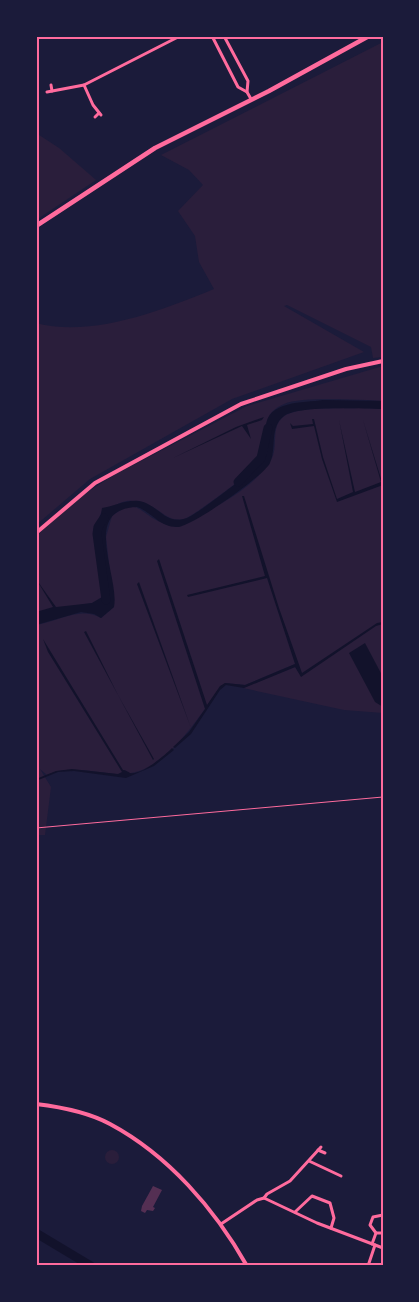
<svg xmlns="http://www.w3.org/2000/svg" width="419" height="1302" viewBox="0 0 419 1302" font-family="Karla,sans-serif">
	<rect width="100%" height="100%" fill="#1b1b3a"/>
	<g fill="#2a1e3b">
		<path d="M383,42V357L373,358L371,347L287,305L284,306L364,352L232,399L90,479L36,525V323C92,338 163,310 214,289L199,262L195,236L178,211L203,185L189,170L161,155Z"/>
		<polygon points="36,133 59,148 96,180 36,220"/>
		<path d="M383,366V401C362,400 302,396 284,404C254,417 274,440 265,457C261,466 194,516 184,519C169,522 163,512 151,506C145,504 138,502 132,501C123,499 113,508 104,508C87,530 112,571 104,596L92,603L36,612V536L80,497L114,475L247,406Z"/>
		<path d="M359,408L383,409V713L344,710L243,688L298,666L295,664L245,685L225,683C197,715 167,778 115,774C94,772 67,765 47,775L40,769L51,787L45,835H36V625C59,621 80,606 101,618L114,607L106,537L112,516C137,497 139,512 158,521C164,524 171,526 178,527C209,510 251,492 271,460C279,447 270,428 283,417C297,406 340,409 359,408Z"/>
		<circle cx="112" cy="1157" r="7"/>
	</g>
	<g fill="#12122b">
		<path d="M323,400L383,401V409C362,409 299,405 284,416C269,427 277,448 270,463C264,476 190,528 177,527C159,527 152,512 137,507C80,509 120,577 114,607L101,618L94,614L81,612L36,625V612L53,607L36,579L56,607L92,603L104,596L106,585L97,538L102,508C114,506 128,499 139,501C158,504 165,526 187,518C196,515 262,465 265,457C270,448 266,439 266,430C264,400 304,403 323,400Z"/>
		<polygon points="264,417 262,420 247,425 251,439 242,426 173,458 236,427"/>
		<polygon points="312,419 314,419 323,457 337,499 353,492 339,420 355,492 381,482 363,420 383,485 337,502 322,459 314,426 292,429 290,423 293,426 313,424"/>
		<polygon points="242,496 244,496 279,608 302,673 377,623 383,622 383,624 376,626 301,677 295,667 244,688 226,685 220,690 191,734 175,748 173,747 189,732 205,709 157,561 159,559 207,705 220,686 225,683 245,685 295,664 267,578 188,597 187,595 265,576"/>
		<polygon points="139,582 191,728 137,584"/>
		<polygon points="86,631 118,695 154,759 153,760 84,632"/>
		<path d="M43,639L123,770C126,770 128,772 130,773C141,776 165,755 172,748L174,750L154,766L126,778L74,771L58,772L36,781V779L56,771L72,769L118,774L122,772L48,652Z"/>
		<polygon points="365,643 383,677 383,707 375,702 349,653"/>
	</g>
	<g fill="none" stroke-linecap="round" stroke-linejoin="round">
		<g stroke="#12122b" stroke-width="9">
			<polyline points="238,482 261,458 268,428"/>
			<polyline points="104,518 98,527 97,534 106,600"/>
			<polyline points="36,1233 91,1266"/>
		</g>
	</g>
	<polygon fill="#542f53" points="153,1186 162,1190 153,1207 155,1208 153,1211 147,1210 145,1213 141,1211 142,1206"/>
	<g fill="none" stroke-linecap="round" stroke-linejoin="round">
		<polyline stroke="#ff6b9d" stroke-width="1" points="36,828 383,797"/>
		<g stroke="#ff6b9d" stroke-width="3">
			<polyline points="212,36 238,87 247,92"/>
			<polyline points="224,36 248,81 247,92 251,99"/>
			<polyline points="51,85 52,91"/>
			<polyline points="84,85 93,105 101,115"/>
			<polyline points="47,92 84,85 180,36"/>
			<polyline points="95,117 99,113"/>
			<polyline points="318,1150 325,1153"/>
			<polyline points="309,1161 341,1176"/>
			<polyline points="264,1198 267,1194 290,1181 321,1147"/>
			<polyline points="295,1212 312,1196 330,1203 334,1218 331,1228"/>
			<polyline points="383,1215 373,1217 370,1225 376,1233 383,1233"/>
			<polyline points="221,1224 257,1200 264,1198 317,1223 383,1248"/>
			<polyline points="372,1244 376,1233"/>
			<polyline points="368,1266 375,1245"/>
		</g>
		<g stroke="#ff6b9d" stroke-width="4">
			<polyline points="36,533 95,483 241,404 346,369 383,361"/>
			<path d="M36,1104C61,1107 88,1112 110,1124C168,1155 215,1209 247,1266"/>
		</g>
		<polyline stroke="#ff6b9d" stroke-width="4.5" points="36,226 155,148 269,91 369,36"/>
	</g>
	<rect width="419" height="1302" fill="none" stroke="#1b1b3a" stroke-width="75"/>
	<rect x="38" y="38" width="344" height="1226" fill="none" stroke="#ff6b9d" stroke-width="2"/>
</svg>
